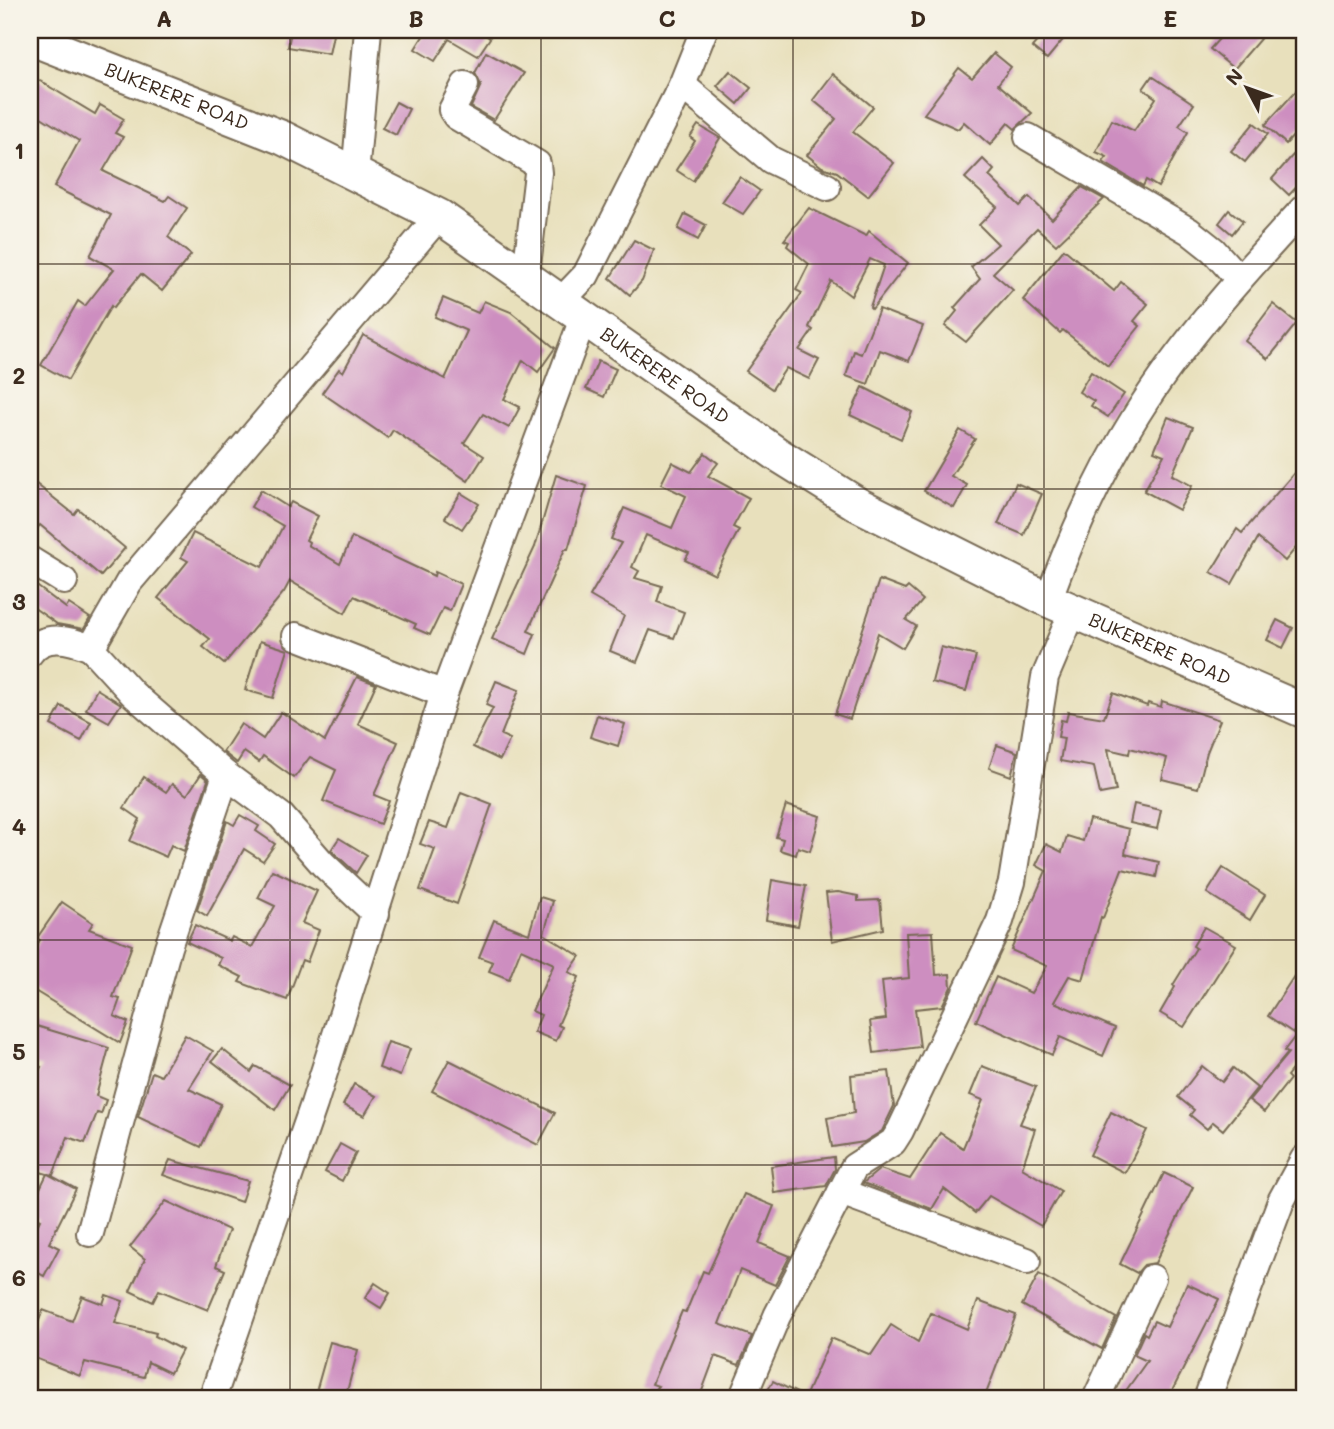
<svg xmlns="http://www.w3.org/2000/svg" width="1334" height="1429" viewBox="0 0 1334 1429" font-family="Mali,sans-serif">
	<rect width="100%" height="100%" fill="#f7f3e8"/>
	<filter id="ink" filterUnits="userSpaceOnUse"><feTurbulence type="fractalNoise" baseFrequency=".0143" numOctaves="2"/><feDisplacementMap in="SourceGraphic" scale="14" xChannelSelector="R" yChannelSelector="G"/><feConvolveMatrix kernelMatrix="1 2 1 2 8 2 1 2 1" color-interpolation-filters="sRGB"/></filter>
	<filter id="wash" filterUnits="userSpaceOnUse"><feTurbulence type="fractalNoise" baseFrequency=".00686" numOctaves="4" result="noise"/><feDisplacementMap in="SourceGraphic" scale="28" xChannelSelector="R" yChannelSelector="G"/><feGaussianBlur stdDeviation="1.57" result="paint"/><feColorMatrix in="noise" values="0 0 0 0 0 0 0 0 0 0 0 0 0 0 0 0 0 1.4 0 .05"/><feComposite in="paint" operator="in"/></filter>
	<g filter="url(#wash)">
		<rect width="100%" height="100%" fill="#e8e0bc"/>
		<g id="blocks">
			<g fill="#cd8ec0">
				<polygon points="291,30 334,30 329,54 288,47"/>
				<polygon points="427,30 477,30 490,38 478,56 449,39 435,61 415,49"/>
				<polygon points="1047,30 1071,30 1047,59 1032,47"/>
				<polygon points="1227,30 1248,30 1260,39 1234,69 1210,49"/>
				<polygon points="486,52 524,73 494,120 471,107 481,85 475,73"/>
				<polygon points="994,53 1011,67 998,84 1032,113 1015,129 1008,123 990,145 964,122 958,129 924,114 959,68 972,78"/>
				<polygon points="730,71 751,88 738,104 717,86"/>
				<polygon points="833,74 873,107 853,132 894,163 868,196 837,172 822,167 807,155 836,119 813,100"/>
				<polygon points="30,75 95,114 100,105 124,119 115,133 123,137 103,171 165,201 169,196 187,208 168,237 191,255 162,291 141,274 113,308 111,306 68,380 41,365 78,301 85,306 114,269 90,256 111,215 54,187 79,141 30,110"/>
				<polygon points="1152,76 1194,104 1179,126 1188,132 1158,187 1146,180 1143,186 1103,162 1107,157 1096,152 1112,120 1134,131 1156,98 1143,89"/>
				<polygon points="1304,82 1304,124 1286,144 1265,125"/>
				<polygon points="396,102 409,109 396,135 382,128"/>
				<polygon points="1254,123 1268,134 1245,162 1231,151"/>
				<polygon points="698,125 720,138 693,181 676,170 695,141 690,137"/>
				<polygon points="1293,155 1304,165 1304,179 1289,195 1272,179"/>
				<polygon points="983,159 994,170 989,176 1020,206 1029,197 1052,219 1082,187 1104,199 1056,245 1037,228 993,273 1013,290 966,342 945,326 957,311 954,308 980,279 971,267 998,244 979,225 997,207 965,178"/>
				<polygon points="740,177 760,191 743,214 722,202"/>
				<polygon points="809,208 866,236 869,231 908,263 872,309 870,307 884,265 870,259 851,296 831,281 809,327 813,330 799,350 819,360 809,379 786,368 772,389 746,371 802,293 796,290 809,264 787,246 789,242 784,240"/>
				<polygon points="1229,210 1243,221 1232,234 1219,223"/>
				<polygon points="685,214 706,225 698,240 678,229"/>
				<polygon points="634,240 654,250 642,281 630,295 610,278"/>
				<polygon points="1064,249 1114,291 1121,282 1148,304 1134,321 1140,326 1108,366 1063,330 1060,333 1023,300"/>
				<polygon points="443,298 478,313 484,301 511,312 555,348 538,372 523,360 504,399 520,407 509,428 483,414 464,443 484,456 468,481 393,430 388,438 322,393 339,369 343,372 363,335 445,379 467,331 435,317"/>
				<polygon points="1273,304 1297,323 1268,359 1245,341"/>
				<polygon points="879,309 923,326 909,361 880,350 868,384 846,376 854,351 861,354"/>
				<polygon points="598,361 616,369 604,397 586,389"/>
				<polygon points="1091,372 1124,394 1108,417 1091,406 1094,401 1079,392"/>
				<polygon points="863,387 912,412 901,439 850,415"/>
				<polygon points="1168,417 1193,427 1172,475 1192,486 1179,510 1144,491 1164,455 1154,451"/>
				<polygon points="960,430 975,439 951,476 967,485 954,508 924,491"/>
				<polygon points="705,453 718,463 708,476 749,498 733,527 739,530 715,575 685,560 689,553 646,535 632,567 639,571 635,578 662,586 657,602 684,612 674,638 650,630 637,662 610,651 624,616 590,596 621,543 611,539 624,508 672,528 686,496 661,484 672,462 691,472"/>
				<polygon points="1295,472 1304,480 1304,538 1285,561 1258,538 1232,584 1211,572 1237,529 1242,533"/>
				<polygon points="556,475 587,486 568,549 565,549 528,631 535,634 527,654 492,639 535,547"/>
				<polygon points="30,479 74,514 78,509 125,548 101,576 40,525 30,536"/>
				<polygon points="1016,483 1042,494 1024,535 998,524"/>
				<polygon points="261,490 288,507 291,502 318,516 306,540 309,542 308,545 340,564 352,537 434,576 435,572 461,584 450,611 443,608 430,635 414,628 416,624 354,596 345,613 290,581 284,592 224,664 203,647 210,639 158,598 188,561 181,557 193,533 262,567 283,526 251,507"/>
				<polygon points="461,493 479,504 462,529 445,518"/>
				<polygon points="879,580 905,590 908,587 923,600 906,620 916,626 903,648 878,633 850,719 835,714"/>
				<polygon points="30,581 66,608 69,604 90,618 84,629 57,624 30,605"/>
				<polygon points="1277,620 1293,628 1283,648 1267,640"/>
				<polygon points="260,641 288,650 273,698 245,690"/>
				<polygon points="941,647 976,656 966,691 932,682"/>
				<polygon points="357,677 376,684 358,724 398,742 374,795 389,801 380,824 323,801 336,770 310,757 294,778 263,756 259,762 244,752 237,763 223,752 241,724 263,739 281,712 325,741"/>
				<polygon points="496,681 519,690 501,735 510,739 500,760 473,747 493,708 486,705"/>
				<polygon points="97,689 121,704 109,722 86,709"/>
				<polygon points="1113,693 1147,706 1148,703 1161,707 1162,701 1220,720 1207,752 1198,788 1162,779 1167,758 1130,748 1129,754 1108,749 1116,791 1100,794 1094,767 1060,761 1064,738 1058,737 1061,720 1066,721 1068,712 1104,718"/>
				<polygon points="61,706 91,722 81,741 51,725"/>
				<polygon points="597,715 625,724 618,746 590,737"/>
				<polygon points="997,745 1017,752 1011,776 989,768"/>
				<polygon points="201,774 208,780 184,851 171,845 166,857 130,841 140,819 124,808 144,777 166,792 172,784 187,795"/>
				<polygon points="461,792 492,804 457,904 420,890 435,849 420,844 429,822 448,828"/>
				<polygon points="1134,804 1161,810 1157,829 1130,823"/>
				<polygon points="786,805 820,816 810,851 798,847 796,855 780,850 783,839 776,837"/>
				<polygon points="240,815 259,826 256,831 275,844 263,861 244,849 207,916 197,910 227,821 234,825"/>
				<polygon points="1089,819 1129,829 1125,854 1159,862 1156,877 1122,869 1103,918 1101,917 1083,980 1069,976 1054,1002 1115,1028 1103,1056 1060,1037 1052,1055 976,1021 996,977 1031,993 1047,966 1011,950 1046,871 1036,865 1046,844 1062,852 1067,836 1083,841"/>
				<polygon points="339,838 367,855 356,873 331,850"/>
				<polygon points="1223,868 1265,895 1250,920 1207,893"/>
				<polygon points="272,870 317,891 302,923 319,930 307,962 302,960 287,1000 239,982 242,977 218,965 221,958 187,942 195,925 230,941 232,937 252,947 275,906 258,898"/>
				<polygon points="772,880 806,886 798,926 766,920"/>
				<polygon points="838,892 858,896 858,901 880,900 883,929 832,941 826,893"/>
				<polygon points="540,897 553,901 544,934 580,956 569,972 579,977 558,1025 562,1027 556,1041 534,1032 541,1015 532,1011 554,964 521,949 509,979 489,971 493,962 479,957 494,920 529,934"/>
				<polygon points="62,902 93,923 89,929 132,945 113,997 120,999 114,1016 128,1022 120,1043 30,988 30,957 40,940 37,938"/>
				<polygon points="1204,927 1236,945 1184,1027 1160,1013 1175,987 1173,985 1196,948 1193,946"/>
				<polygon points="933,932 936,975 950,974 951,987 942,1006 915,1009 920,1047 874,1053 870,1021 886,1019 882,981 909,978 906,933"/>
				<polygon points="1294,976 1304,982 1304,1065 1299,1061 1287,1076 1290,1079 1264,1112 1249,1100 1288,1053 1284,1051 1296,1035 1268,1016"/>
				<polygon points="30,1024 109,1048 96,1096 106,1100 101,1114 97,1113 85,1143 68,1137 53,1175 48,1174 76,1189 49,1243 59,1248 44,1276 30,1268 30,1240 40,1220 30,1215 30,1209 47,1174 30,1169 30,1090 41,1067 30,1064"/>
				<polygon points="185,1035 213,1051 189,1089 221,1104 201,1147 138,1117 152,1072 161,1076"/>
				<polygon points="388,1042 410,1049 400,1076 379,1068"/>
				<polygon points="222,1049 251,1072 255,1066 290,1085 275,1110 212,1061"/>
				<polygon points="449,1060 555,1113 538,1145 432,1091"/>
				<polygon points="982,1066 1036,1087 1020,1124 1035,1129 1022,1168 1061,1191 1041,1226 989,1196 975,1213 944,1189 932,1209 863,1183 880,1169 910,1179 940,1133 963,1148 983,1100 970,1095"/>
				<polygon points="1202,1066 1222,1082 1233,1068 1257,1088 1223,1130 1213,1122 1207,1129 1190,1115 1194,1110 1178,1097"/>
				<polygon points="889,1071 894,1106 882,1131 864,1142 832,1147 827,1118 854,1113 851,1075"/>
				<polygon points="354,1084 376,1096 364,1116 343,1105"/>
				<polygon points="1111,1112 1147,1130 1125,1173 1090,1155"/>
				<polygon points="340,1144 356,1153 342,1181 325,1172"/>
				<polygon points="834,1157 835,1169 826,1186 774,1193 771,1166"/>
				<polygon points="170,1160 248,1181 241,1202 163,1175"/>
				<polygon points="1164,1173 1193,1187 1155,1263 1144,1265 1137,1273 1120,1264"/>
				<polygon points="744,1194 774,1206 759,1243 790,1256 775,1285 740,1270 719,1324 752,1336 739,1365 715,1356 699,1399 647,1399 658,1386 652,1384 682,1311 686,1312 703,1271 708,1273"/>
				<polygon points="166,1201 229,1230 216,1266 225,1270 208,1310 159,1290 153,1302 130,1291 145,1259 130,1247"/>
				<polygon points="1039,1274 1116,1318 1102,1349 1022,1305"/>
				<polygon points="375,1283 390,1293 381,1308 365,1298"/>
				<polygon points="1187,1284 1219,1299 1173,1389 1166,1399 1120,1399 1147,1361 1134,1355 1144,1333 1147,1335 1154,1321 1167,1327"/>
				<polygon points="106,1295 123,1301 115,1323 156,1333 155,1336 182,1350 170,1373 148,1362 144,1377 85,1362 80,1376 30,1356 30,1344 43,1310 72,1321 82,1296 103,1304"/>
				<polygon points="978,1301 1016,1315 984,1399 763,1399 773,1381 805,1397 831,1338 871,1355 891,1325 918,1342 931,1313 967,1329"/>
				<polygon points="330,1342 358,1350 345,1399 314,1399"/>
			</g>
		</g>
	</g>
	<g filter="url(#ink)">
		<use href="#blocks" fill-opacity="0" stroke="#786a55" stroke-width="2"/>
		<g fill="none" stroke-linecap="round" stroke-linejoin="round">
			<g stroke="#786a55" stroke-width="30">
				<g id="minor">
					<polyline points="465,85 452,110 456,116 537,164 538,173 526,274"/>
					<polyline points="682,85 771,160 827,187"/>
					<polyline points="1028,137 1189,231 1213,250 1239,279"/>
					<polyline points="355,175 368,30"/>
					<polyline points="562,300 586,275 682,85 704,30"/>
					<polyline points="30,560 64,581"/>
					<path d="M1048,600C1071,537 1101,471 1137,414C1184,339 1245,272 1304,208"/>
					<polyline points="296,636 444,694"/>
					<polyline points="91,648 133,694 226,775 281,816 323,864 376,914"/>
					<path d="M30,653C44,632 71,640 91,648L129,582L439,216"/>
					<polyline points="841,1192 1027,1261"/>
					<polyline points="90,1233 168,947 226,775"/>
					<polyline points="212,1399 314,1104 444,694 584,316"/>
					<polyline points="742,1399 777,1316 854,1167 893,1142 900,1131 1000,921 1012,882 1045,677 1073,611"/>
					<polyline points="1096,1399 1152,1278"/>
					<polyline points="1207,1399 1281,1201 1304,1159"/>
				</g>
			</g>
			<g stroke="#786a55" stroke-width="37">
				<g id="major">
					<path id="s1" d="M30,38L283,138L439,216L777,454L857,504L1048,600L1304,711"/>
				</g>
			</g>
			<use href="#minor" stroke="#fff" stroke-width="26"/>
			<use href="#major" stroke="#fff" stroke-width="33"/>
		</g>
	</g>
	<path fill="none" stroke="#3b2a1e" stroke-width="2" stroke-opacity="0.55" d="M290,30V1399M541,30V1399M793,30V1399M1044,30V1399M30,264H1304M30,489H1304M30,714H1304M30,940H1304M30,1165H1304"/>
	<g text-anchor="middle" stroke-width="6" stroke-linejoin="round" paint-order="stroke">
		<g font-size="19" fill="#3b2a1e" stroke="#f7f3e8">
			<text dy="7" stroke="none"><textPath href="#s1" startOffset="158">BUKERERE ROAD</textPath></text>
			<text dy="7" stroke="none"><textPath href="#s1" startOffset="723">BUKERERE ROAD</textPath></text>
			<text dy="7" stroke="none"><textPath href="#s1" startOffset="1290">BUKERERE ROAD</textPath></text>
		</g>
	</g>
	<rect width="1334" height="1429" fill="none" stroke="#f7f3e8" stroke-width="77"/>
	<g transform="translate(1247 88) rotate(311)" stroke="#f7f3e8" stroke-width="5" paint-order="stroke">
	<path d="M0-5L12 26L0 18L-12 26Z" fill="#3b2a1e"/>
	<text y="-10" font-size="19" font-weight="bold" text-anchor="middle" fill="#3b2a1e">N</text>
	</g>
	<rect x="38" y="38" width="1258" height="1352" fill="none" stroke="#3b2a1e" stroke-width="2.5"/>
	<g font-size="23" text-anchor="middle" font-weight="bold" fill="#3b2a1e">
		<text x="164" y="27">A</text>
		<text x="416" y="27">B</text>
		<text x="667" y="27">C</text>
		<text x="918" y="27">D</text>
		<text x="1170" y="27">E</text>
		<text x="19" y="159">1</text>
		<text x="19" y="384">2</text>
		<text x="19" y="610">3</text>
		<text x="19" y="835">4</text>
		<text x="19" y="1060">5</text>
		<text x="19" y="1286">6</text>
	</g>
</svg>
